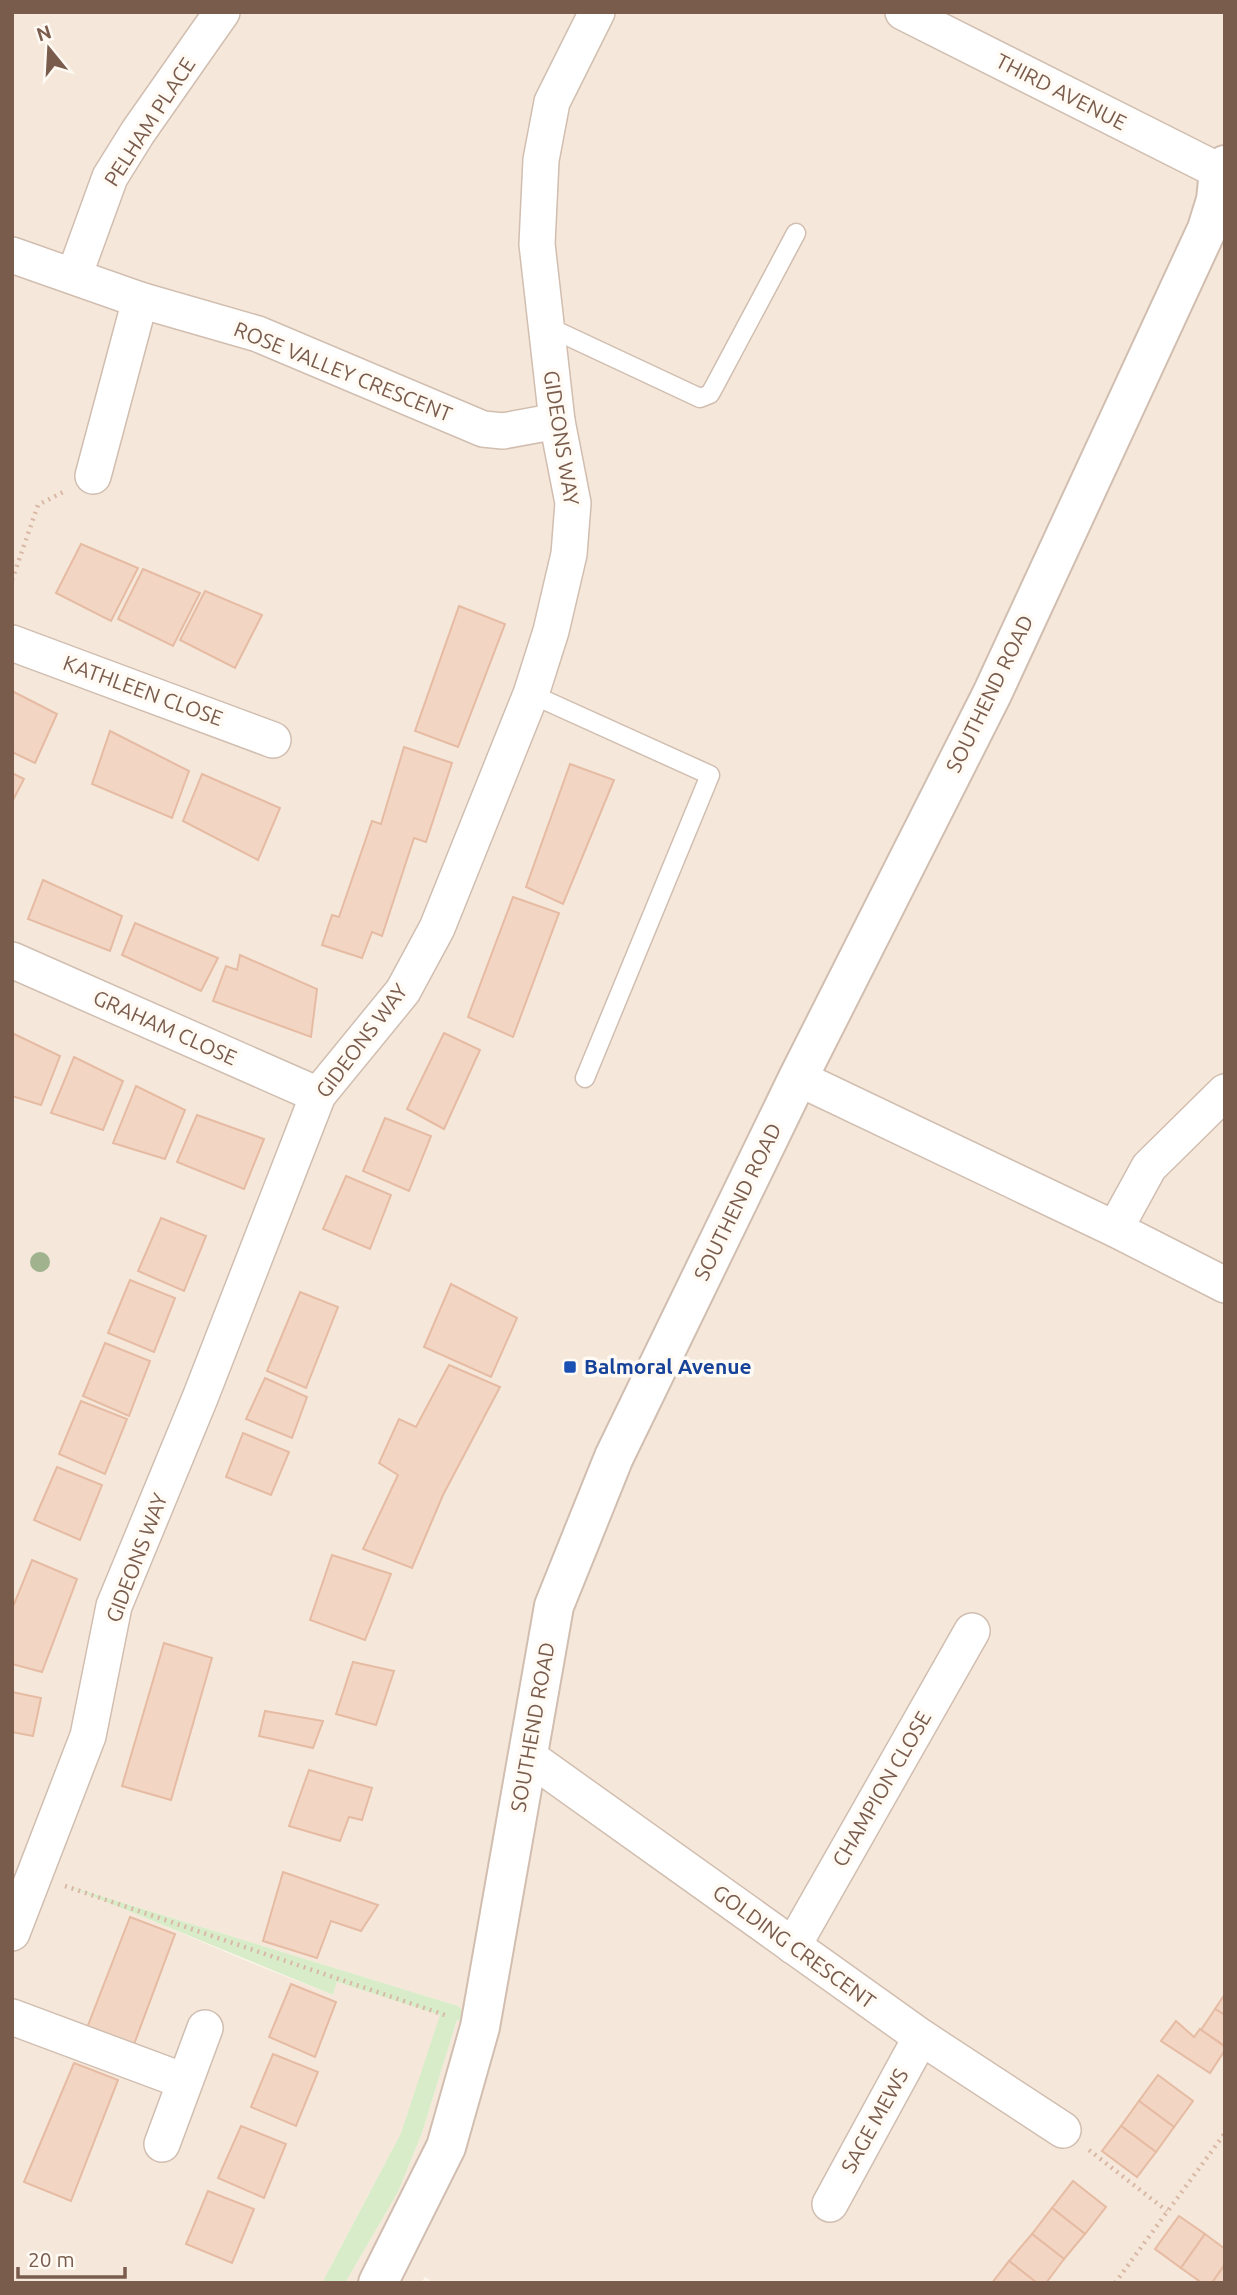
<svg xmlns="http://www.w3.org/2000/svg" width="1237" height="2295" viewBox="0 0 1237 2295" font-family="Ubuntu,sans-serif">
	<rect width="100%" height="100%" fill="#fdf6ec"/>
	<polygon fill="#f5e8da" points="12,12 1225,12 1225,2283 434,2283 425,2277 421,2283 345,2283 398,2192 422,2133 457,2020 478,2026 458,2006 78,1889 247,1961 333,1995 337,1982 441,2015 401,2133 322,2283 12,2283"/>
	<polygon fill="#d8ecc9" points="68,1886 458,2006 480,2027 457,2020 422,2133 398,2192 345,2283 322,2283 401,2133 440,2015 337,1982 333,1995"/>
	<g fill="#f3d5c3" stroke="#e6bba3" stroke-width="2">
		<polygon points="81,544 138,568 111,621 56,593"/>
		<polygon points="143,569 200,593 173,646 118,619"/>
		<polygon points="205,591 262,615 235,668 180,640"/>
		<polygon points="459,606 505,624 458,747 415,731"/>
		<polygon points="12,691 57,714 35,763 12,752"/>
		<polygon points="110,731 189,771 172,818 92,784"/>
		<polygon points="404,747 452,763 426,842 414,838 382,936 372,932 362,958 322,945 332,915 339,917 372,821 381,824"/>
		<polygon points="570,764 614,780 563,904 526,887"/>
		<polygon points="12,773 24,779 12,802"/>
		<polygon points="202,774 280,808 258,860 183,821"/>
		<polygon points="43,880 122,916 110,951 28,919"/>
		<polygon points="513,897 559,913 513,1037 468,1017"/>
		<polygon points="135,923 218,958 201,991 122,955"/>
		<polygon points="240,955 317,989 311,1037 213,1001 226,966 237,970"/>
		<polygon points="12,1033 60,1056 41,1105 12,1096"/>
		<polygon points="444,1033 480,1050 444,1129 407,1109"/>
		<polygon points="74,1057 123,1081 103,1130 51,1113"/>
		<polygon points="136,1086 185,1110 165,1159 113,1143"/>
		<polygon points="197,1115 264,1139 244,1189 177,1162"/>
		<polygon points="385,1118 431,1136 409,1191 363,1171"/>
		<polygon points="346,1176 391,1195 370,1249 323,1229"/>
		<polygon points="161,1218 206,1236 184,1291 138,1271"/>
		<polygon points="130,1280 175,1298 154,1352 108,1333"/>
		<polygon points="451,1284 517,1318 491,1377 424,1347"/>
		<polygon points="300,1292 338,1307 306,1388 267,1371"/>
		<polygon points="105,1343 150,1361 129,1416 83,1396"/>
		<polygon points="449,1365 500,1387 443,1495 412,1568 363,1549 398,1475 379,1463 399,1419 416,1427"/>
		<polygon points="265,1378 307,1397 292,1438 246,1419"/>
		<polygon points="81,1401 127,1419 105,1474 59,1454"/>
		<polygon points="243,1433 289,1452 271,1495 226,1477"/>
		<polygon points="57,1467 102,1485 80,1540 34,1520"/>
		<polygon points="332,1555 391,1574 365,1640 310,1620"/>
		<polygon points="32,1560 77,1579 42,1672 12,1664 12,1609"/>
		<polygon points="164,1643 212,1658 171,1800 122,1786"/>
		<polygon points="353,1662 394,1671 376,1725 336,1714"/>
		<polygon points="12,1692 41,1698 33,1736 12,1732"/>
		<polygon points="265,1711 323,1721 313,1748 259,1736"/>
		<polygon points="309,1770 372,1788 362,1820 349,1817 340,1841 289,1826"/>
		<polygon points="283,1872 378,1905 361,1931 331,1921 317,1958 263,1941"/>
		<polygon points="130,1917 175,1934 133,2047 85,2033"/>
		<polygon points="291,1984 336,2002 315,2057 269,2037"/>
		<polygon points="1225,1994 1225,2015 1215,2009"/>
		<polygon points="1215,2009 1225,2015 1225,2046 1201,2030"/>
		<polygon points="1176,2021 1194,2037 1200,2029 1225,2047 1225,2050 1210,2073 1161,2041"/>
		<polygon points="273,2054 318,2072 296,2126 251,2107"/>
		<polygon points="74,2063 118,2080 71,2201 24,2182"/>
		<polygon points="1158,2075 1193,2101 1174,2127 1139,2101"/>
		<polygon points="1139,2101 1174,2127 1156,2152 1121,2126"/>
		<polygon points="241,2126 286,2144 264,2198 218,2178"/>
		<polygon points="1121,2126 1156,2152 1137,2177 1102,2151"/>
		<polygon points="1073,2181 1106,2207 1085,2234 1052,2208"/>
		<polygon points="208,2191 254,2209 232,2263 186,2244"/>
		<polygon points="1052,2208 1085,2234 1064,2259 1032,2234"/>
		<polygon points="1179,2216 1205,2234 1181,2268 1155,2249"/>
		<polygon points="1032,2234 1064,2259 1046,2283 1037,2283 1009,2261"/>
		<polygon points="1205,2234 1225,2249 1225,2264 1212,2283 1202,2283 1181,2268"/>
		<polygon points="1009,2261 1037,2283 992,2283"/>
		<polygon points="1225,2264 1225,2283 1212,2283"/>
	</g>
	<g fill="none" stroke-linecap="round" stroke-linejoin="round">
		<g stroke="#d1beb0" stroke-width="21">
			<g id="service">
				<polyline points="544,325 700,398 710,394 715,385 796,233"/>
				<polyline points="531,694 710,775 585,1078"/>
			</g>
		</g>
		<g stroke="#d1beb0" stroke-width="38">
			<g id="minor">
				<polyline points="903,12 1219,171"/>
				<polyline points="12,255 140,300 258,334 483,429 503,431 557,421"/>
				<polyline points="74,276 110,177 138,132 222,12"/>
				<polyline points="93,476 140,300"/>
				<polyline points="12,643 273,740"/>
				<polyline points="12,960 318,1095"/>
				<polyline points="798,1078 1115,1229 1225,1285"/>
				<polyline points="1115,1229 1149,1167 1225,1092"/>
				<polyline points="529,1757 921,2037 1063,2130"/>
				<polyline points="12,1933 88,1736 114,1606 200,1398 318,1095 403,991 437,928 531,694 551,631 569,554 573,503 557,421 537,244 541,160 552,102 597,12"/>
				<polyline points="793,1946 972,1631"/>
				<polyline points="12,2017 184,2081"/>
				<polyline points="162,2144 205,2028"/>
				<polyline points="830,2204 921,2037"/>
			</g>
		</g>
		<g stroke="#d1beb0" stroke-width="42">
			<polyline id="tertiary" points="378,2283 446,2147 480,2027 554,1606 614,1457 798,1078 992,694 1207,229 1216,200 1219,171 1225,165"/>
		</g>
		<g stroke="#d9b8a5" stroke-width="4.5" stroke-dasharray="2 5" stroke-linecap="butt">
			<polyline points="12,580 38,505 63,492"/>
			<polyline points="65,1886 445,2015"/>
			<polyline points="1089,2150 1167,2211"/>
			<polyline points="1115,2283 1225,2133"/>
		</g>
		<use href="#service" stroke="#fff" stroke-width="18"/>
		<use href="#minor" stroke="#fff" stroke-width="35"/>
		<use href="#tertiary" stroke="#fff" stroke-width="38"/>
	</g>
	<circle fill="#a0b28e" cx="40" cy="1262" r="10"/>
	<rect fill="#1a4fb4" stroke="#fffaf3" stroke-width="2.5" x="563" y="1360" width="14" height="14" rx="3.5"/>
	<g text-anchor="middle" stroke-width="7" stroke-linejoin="round" paint-order="stroke">
		<g font-size="21" fill="#7a5c4d" stroke="#fffaf3">
			<text transform="translate(1061 92) rotate(27)" y="7">THIRD AVENUE</text>
			<text transform="translate(150 122) rotate(-57)" y="7">PELHAM PLACE</text>
			<text transform="translate(343 372) rotate(22)" y="7">ROSE VALLEY CRESCENT</text>
			<text transform="translate(561 438) rotate(81)" y="7">GIDEONS WAY</text>
			<text transform="translate(143 691) rotate(20)" y="7">KATHLEEN CLOSE</text>
			<text transform="translate(990 694) rotate(-64)" y="7">SOUTHEND ROAD</text>
			<text transform="translate(165 1028) rotate(24)" y="7">GRAHAM CLOSE</text>
			<text transform="translate(362 1041) rotate(-53)" y="7">GIDEONS WAY</text>
			<text transform="translate(738 1202) rotate(-64)" y="7">SOUTHEND ROAD</text>
			<text transform="translate(137 1558) rotate(-69)" y="7">GIDEONS WAY</text>
			<text transform="translate(533 1727) rotate(-80)" y="7">SOUTHEND ROAD</text>
			<text transform="translate(882 1789) rotate(-60)" y="7">CHAMPION CLOSE</text>
			<text transform="translate(794 1947) rotate(36)" y="7">GOLDING CRESCENT</text>
			<text transform="translate(875 2121) rotate(-61)" y="7">SAGE MEWS</text>
		</g>
		<g font-size="21" font-weight="bold" fill="#164399" stroke="#fffaf3" text-anchor="start">
			<text x="584" y="1374">Balmoral Avenue</text>
		</g>
	</g>
	<rect width="1237" height="2295" fill="none" stroke="#7a5c4d" stroke-width="28"/>
	<g transform="translate(49 49) rotate(342)" stroke="#fffaf3" stroke-width="5" paint-order="stroke">
	<path d="M0-5L12 26L0 18L-12 26Z" fill="#7a5c4d"/>
	<text y="-10" font-size="19" font-weight="bold" text-anchor="middle" fill="#7a5c4d">N</text>
	</g>
	<path d="M18 2267v10h107v-10" fill="none" stroke="#7a5c4d" stroke-width="3.5"/>
	<text x="28" y="2267" font-size="21" fill="#7a5c4d" stroke="#fffaf3" stroke-width="5" paint-order="stroke">20 m</text>
</svg>
